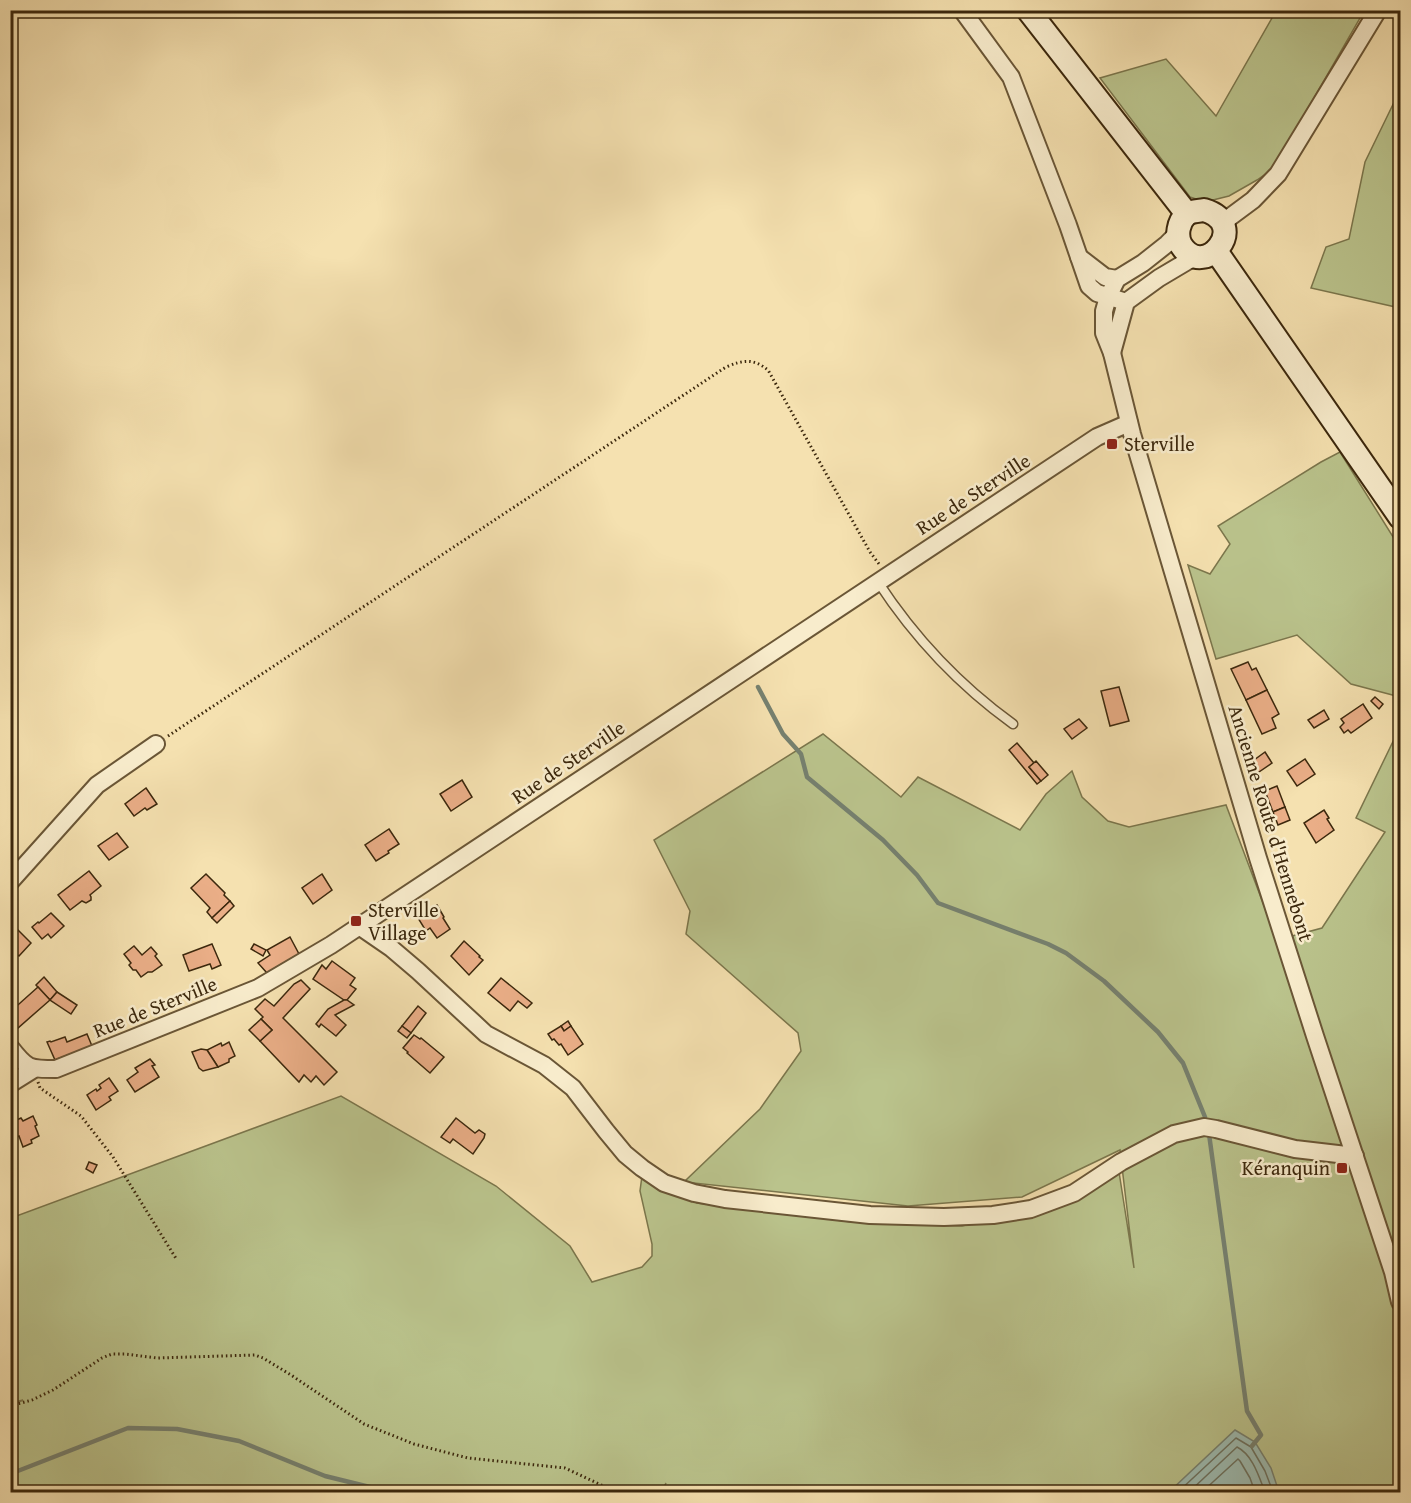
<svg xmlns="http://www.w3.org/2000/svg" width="1411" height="1503" viewBox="0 0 1411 1503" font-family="'Gentium Book Plus',serif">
	<rect width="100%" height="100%" fill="#f5e1b0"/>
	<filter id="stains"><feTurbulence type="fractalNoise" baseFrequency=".00333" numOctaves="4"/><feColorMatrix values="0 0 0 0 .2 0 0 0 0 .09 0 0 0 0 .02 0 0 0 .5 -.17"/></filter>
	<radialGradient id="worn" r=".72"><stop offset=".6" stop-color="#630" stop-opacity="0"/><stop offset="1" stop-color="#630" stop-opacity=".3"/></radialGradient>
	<g fill="#bac38c" stroke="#7b764c" stroke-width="1.5">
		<polygon points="1276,11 1364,11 1273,169 1257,180 1229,196 1205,202 1190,197 1100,78 1166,59 1216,116"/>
		<polygon points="1400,90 1400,308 1311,288 1326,247 1349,239 1365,162"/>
		<polygon points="1340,452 1400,548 1400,697 1351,684 1297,635 1216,659 1188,565 1210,574 1230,544 1218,526 1321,462"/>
		<polygon points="1400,727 1400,1492 662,1492 666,1483 661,1492 11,1492 11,1406 23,1400 11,1403 11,1218 341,1096 496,1186 570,1246 592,1282 642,1267 652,1256 652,1244 640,1191 642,1176 697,1203 852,1222 962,1226 1073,1200 1119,1172 1134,1268 1120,1150 1022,1197 908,1206 684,1182 760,1109 801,1051 798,1033 686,934 690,911 654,840 823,734 901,797 918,777 1020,830 1046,794 1072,771 1082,797 1108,821 1129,827 1226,805 1277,940 1322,928 1385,832 1356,818"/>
	</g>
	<polygon fill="#9dbcb2" stroke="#768170" stroke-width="1.5" points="1235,1430 1255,1442 1271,1468 1278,1489 1289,1492 1169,1492"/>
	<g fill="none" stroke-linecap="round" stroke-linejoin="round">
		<g stroke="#6c7260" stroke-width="1.5">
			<polyline points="1178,1492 1236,1438 1251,1447 1265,1471 1273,1492"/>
			<path d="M1189,1492L1237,1447C1253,1455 1259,1477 1265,1492"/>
			<polyline points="1202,1492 1238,1459 1240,1461 1250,1478 1255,1492"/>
		</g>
		<g stroke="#768170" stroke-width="4.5">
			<polyline points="758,687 783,734 801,754 807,777 883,840 917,875 938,903 1048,944 1066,953 1104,981 1158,1032 1183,1063 1205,1117"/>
			<polyline points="1209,1134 1247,1411 1261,1435 1252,1446"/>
			<polyline points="10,1474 128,1428 177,1429 239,1441 325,1476 390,1492"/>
		</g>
	</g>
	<g fill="#eaae87" stroke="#3c280d" stroke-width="1.5">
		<polygon points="1248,662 1252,670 1256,668 1267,690 1246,700 1231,669"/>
		<polygon points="1119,687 1129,721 1110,726 1101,691"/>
		<polygon points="1267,690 1279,714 1272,718 1276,728 1262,734 1246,700"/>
		<polygon points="1375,697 1383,704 1379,709 1371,701"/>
		<polygon points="1363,704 1372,718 1351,733 1348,730 1344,733 1340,727 1344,723 1341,719"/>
		<polygon points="1324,710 1329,719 1314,728 1308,720"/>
		<polygon points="1079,719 1087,728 1072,739 1064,729"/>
		<polygon points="1017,743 1034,763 1029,767 1041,781 1037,784 1009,750"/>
		<polygon points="1265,752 1272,763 1256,774 1250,763"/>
		<polygon points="1305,759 1315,774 1297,786 1287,771"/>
		<polygon points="1036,761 1048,775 1041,781 1029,767"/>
		<polygon points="462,780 472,797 451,811 440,794"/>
		<polygon points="1277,786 1285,807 1273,812 1265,791"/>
		<polygon points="146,788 157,804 147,810 145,808 134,816 125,804"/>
		<polygon points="1285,807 1290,820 1278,825 1273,812"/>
		<polygon points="1324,810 1329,818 1327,819 1334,830 1316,843 1304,823"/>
		<polygon points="389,829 399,844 388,851 389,853 376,861 365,845"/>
		<polygon points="117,833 128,847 109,860 98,846"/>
		<polygon points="89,871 101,886 90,895 91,897 91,900 86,903 82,901 70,910 58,895"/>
		<polygon points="206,874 225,893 224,895 230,901 212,918 207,912 210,908 191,888"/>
		<polygon points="322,874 332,890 313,904 302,888"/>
		<polygon points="230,901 234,906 217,923 212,918"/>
		<polygon points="437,905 444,917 443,918 450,929 437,938 430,928 426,931 418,918"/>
		<polygon points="51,913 64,926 51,938 48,934 42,939 32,927 38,922 39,923"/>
		<polygon points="14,926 31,943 19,956 10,949 10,930"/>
		<polygon points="290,937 299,954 267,973 258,963 270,955 267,950"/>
		<polygon points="464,941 480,956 479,957 483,960 469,975 451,956"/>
		<polygon points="212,944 221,965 212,969 210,964 189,971 183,955"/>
		<polygon points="254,944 266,950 263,956 251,949"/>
		<polygon points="134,946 142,955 151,947 157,954 155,956 162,965 152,972 148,972 141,977 136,970 133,970 129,965 131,963 124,954"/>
		<polygon points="332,961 355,978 350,985 356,989 347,1000 344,1000 313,979 322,965 326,969"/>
		<polygon points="44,977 57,992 50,1000 36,985"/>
		<polygon points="501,978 532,1003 527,1008 518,1001 510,1011 488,993"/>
		<polygon points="301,980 310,989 283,1018 337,1072 324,1085 316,1076 311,1082 304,1075 299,1082 260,1041 272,1030 261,1019 263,1017 255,1009 265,999 274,1006 294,984"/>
		<polygon points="38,987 50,1000 10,1035 10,1012"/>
		<polygon points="57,992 77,1005 71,1014 50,1000"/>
		<polygon points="344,1000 347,1000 354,1005 335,1015 346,1025 336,1036 321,1024 319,1027 316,1024 328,1009"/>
		<polygon points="418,1006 426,1013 411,1033 402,1026"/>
		<polygon points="261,1019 272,1030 260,1041 249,1030"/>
		<polygon points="568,1021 571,1026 564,1031 561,1026"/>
		<polygon points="402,1026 411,1033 407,1038 398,1031"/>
		<polygon points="561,1026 564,1031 571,1026 583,1044 568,1055 561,1044 559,1045 554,1039 552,1040 548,1034"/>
		<polygon points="87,1034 92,1046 55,1060 47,1042 50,1041 51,1042 65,1037 67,1042"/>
		<polygon points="414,1035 420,1039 421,1038 444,1057 430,1073 407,1053 408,1052 403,1048"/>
		<polygon points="229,1042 235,1056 229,1059 229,1062 218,1067 207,1050 221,1043 222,1046"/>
		<polygon points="201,1049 207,1050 218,1067 203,1071 199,1068 192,1052"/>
		<polygon points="150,1059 155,1065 152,1066 159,1077 135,1092 127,1080 138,1072 135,1068"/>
		<polygon points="109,1078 118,1091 109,1097 111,1100 96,1110 87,1095 96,1089 97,1091 101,1088 99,1085"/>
		<polygon points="33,1116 37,1125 35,1126 39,1136 31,1140 32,1143 23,1147 19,1136 11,1139 10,1123 21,1118 23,1121"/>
		<polygon points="456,1118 475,1133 479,1130 485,1134 484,1138 473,1154 453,1139 450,1143 441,1137"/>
		<polygon points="89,1162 97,1165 93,1173 86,1169"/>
	</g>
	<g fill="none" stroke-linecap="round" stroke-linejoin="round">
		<g stroke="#6a5636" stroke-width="11">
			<path id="service" d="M878,582C914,637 959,685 1013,724"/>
		</g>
		<g stroke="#6a5636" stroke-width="20">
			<g id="minor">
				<polyline points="962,10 1011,77 1068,225 1089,286 1097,293 1126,302"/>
				<polyline points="1222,223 1253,200 1278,174 1378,10"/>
				<polyline points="1178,233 1167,244 1143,263 1117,279 1108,297 1104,311 1104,333 1112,353 1132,434 1258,858 1315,1036 1393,1272 1400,1302"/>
				<polyline points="1079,257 1105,277 1117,279"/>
				<polyline points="1112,353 1126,302 1159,278 1196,256"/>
				<polyline points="10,882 97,785 156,744"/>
				<polyline points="359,926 391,948 418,971 486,1034 544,1065 573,1088 606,1131 625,1154 642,1168 664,1183 694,1193 725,1199 870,1215 944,1217 993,1215 1031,1209 1074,1193 1121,1162 1174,1134 1204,1127 1216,1129 1295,1149 1355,1156"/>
				<path d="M10,1047C27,1069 29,1069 56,1069L258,988L331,945L1097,437L1129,423"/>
				<polyline points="10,1084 34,1069"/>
			</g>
		</g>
		<g stroke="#3c280d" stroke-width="26">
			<g id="secondary">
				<polyline points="1028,10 1187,214"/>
				<path d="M1204,210C1252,224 1204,282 1181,245C1176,236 1178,222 1186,215C1190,211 1198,211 1204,210Z"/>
				<polyline points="1216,251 1400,517"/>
			</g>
		</g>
		<g stroke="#3c280d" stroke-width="3" stroke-dasharray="1.5 3" stroke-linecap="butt">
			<path d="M168,736L726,367C743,360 753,358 768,370L870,552L879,564"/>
			<polyline points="38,1082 40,1088 81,1116 113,1157 177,1260"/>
			<polyline points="10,1406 32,1400 53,1390 102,1358 112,1354 125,1354 157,1358 255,1355 263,1358 291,1375 364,1424 414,1444 468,1458 565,1468 616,1492"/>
		</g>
		<use href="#service" stroke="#f8eccc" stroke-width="8"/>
		<use href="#minor" stroke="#f8eccc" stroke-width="16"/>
		<use href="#secondary" stroke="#f8eccc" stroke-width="22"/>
	</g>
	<g fill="#8f2418" stroke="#f8eccc" stroke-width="2">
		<rect x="1106" y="438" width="12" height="12" rx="3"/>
		<rect x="350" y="915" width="12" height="12" rx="3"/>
		<rect x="1336" y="1162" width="12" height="12" rx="3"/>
	</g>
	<g text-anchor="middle" stroke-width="5" stroke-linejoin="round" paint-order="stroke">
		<g font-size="20" fill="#3c280d" stroke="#f8eccc" text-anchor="start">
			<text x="1124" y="451">Sterville</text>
			<text x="368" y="917">Sterville<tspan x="368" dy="23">Village</tspan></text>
			<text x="1330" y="1175" text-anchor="end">Kéranquin</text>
		</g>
		<g font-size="20" fill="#3c280d" stroke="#f8eccc">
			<text transform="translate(973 494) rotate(-33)" y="7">Rue de Sterville</text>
			<text transform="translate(568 762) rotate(-34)" y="7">Rue de Sterville</text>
			<text transform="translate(1271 823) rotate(73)" y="7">Ancienne Route d'Hennebont</text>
			<text transform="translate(155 1007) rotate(-22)" y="7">Rue de Sterville</text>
		</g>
	</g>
	<rect width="1411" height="1503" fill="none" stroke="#f5e1b0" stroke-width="36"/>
	<rect x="12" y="12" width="1387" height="1479" fill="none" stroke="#3c280d" stroke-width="3"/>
	<rect x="18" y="18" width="1375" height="1467" fill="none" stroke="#3c280d" stroke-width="1.5"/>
	<rect width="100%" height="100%" filter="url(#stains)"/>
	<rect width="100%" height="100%" fill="url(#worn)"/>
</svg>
